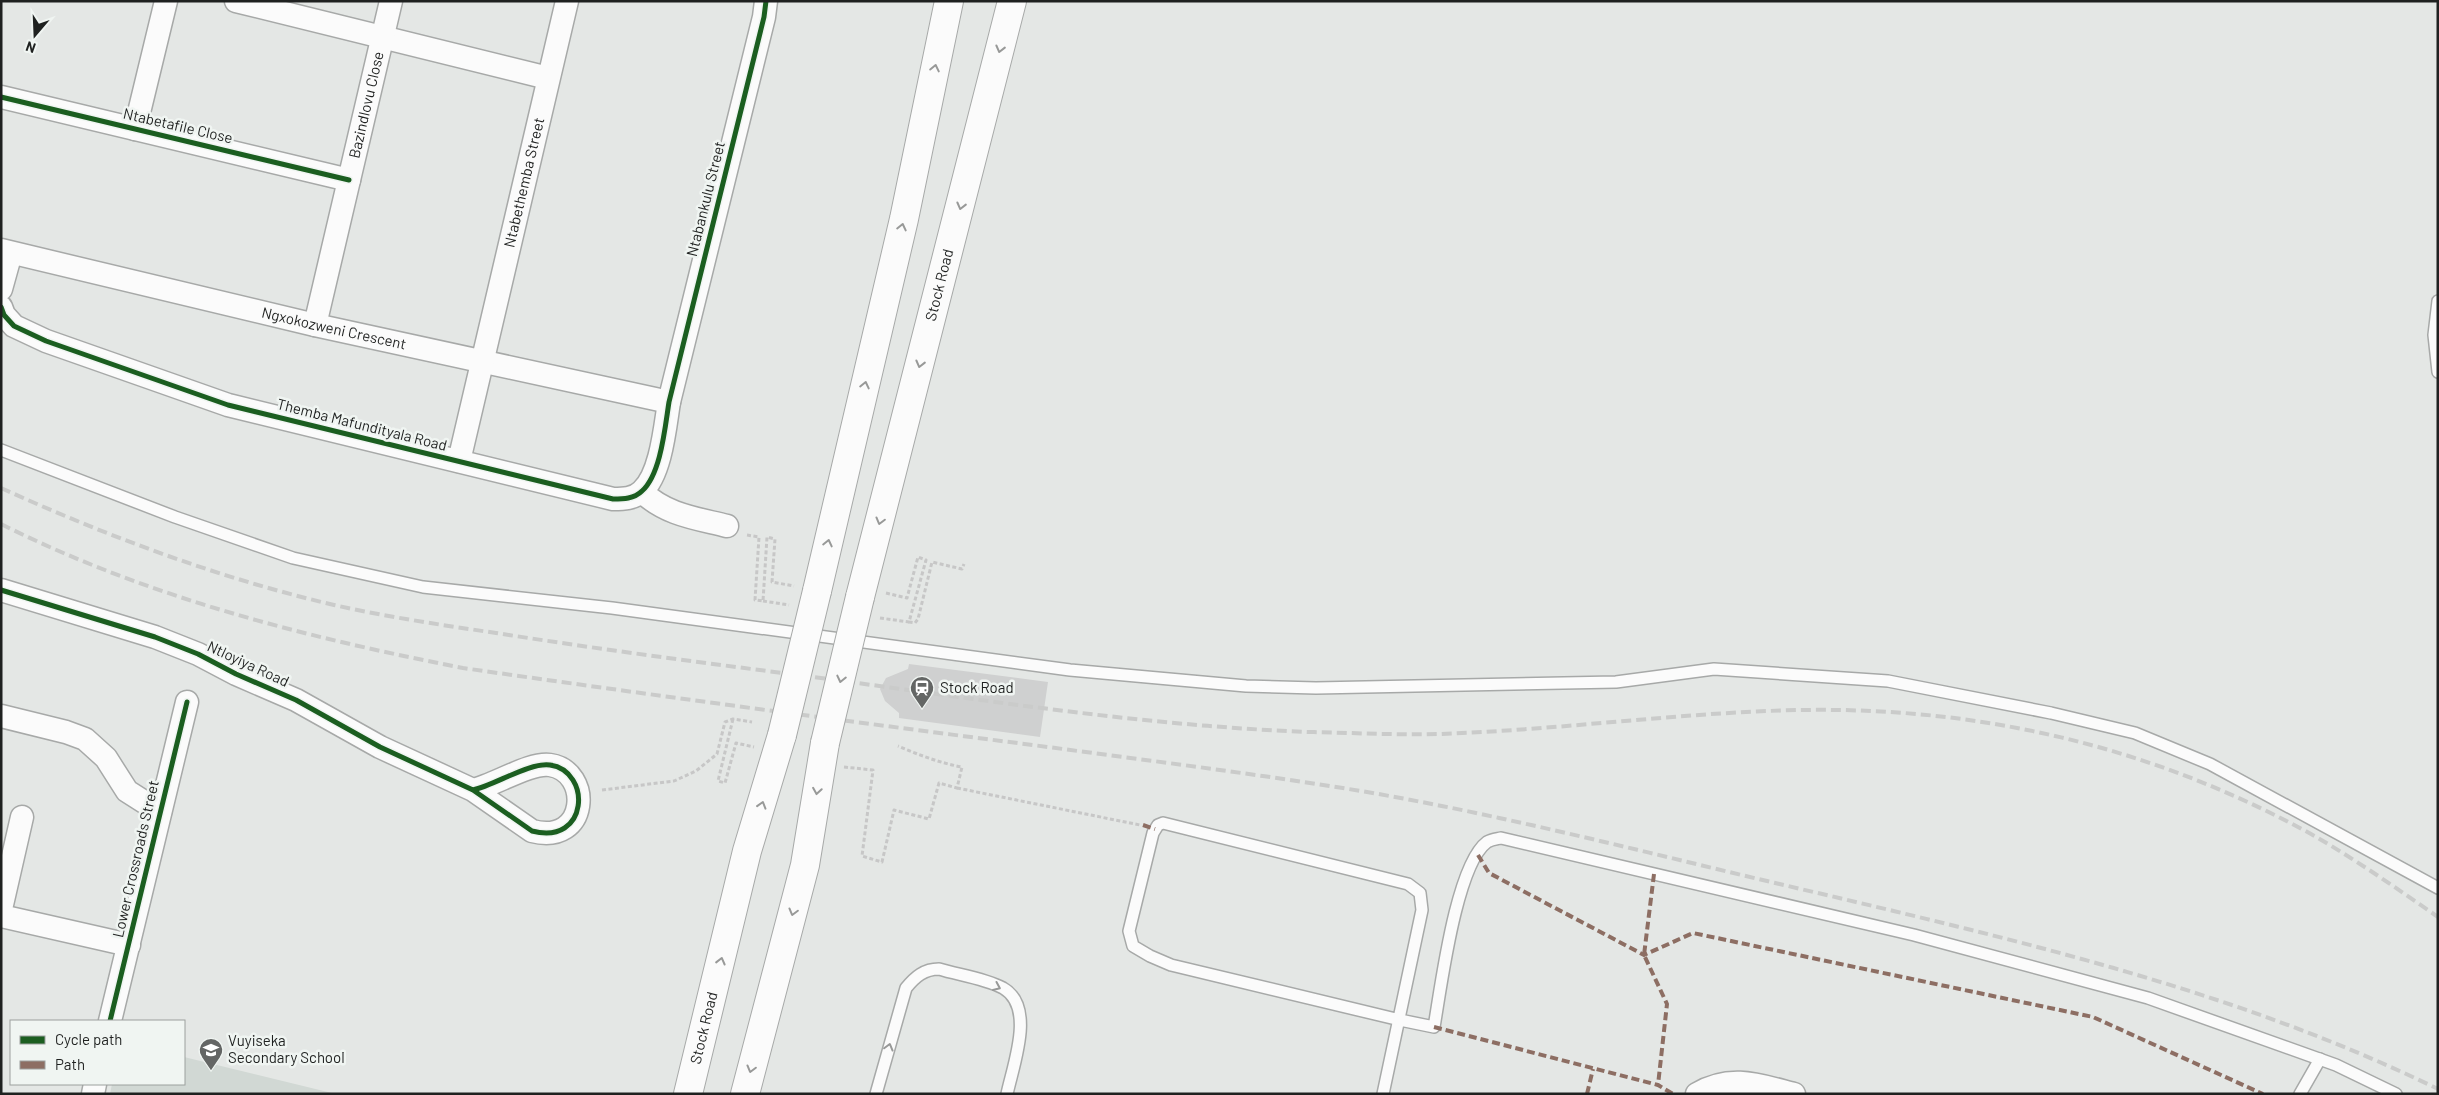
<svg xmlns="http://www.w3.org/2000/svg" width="2439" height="1095" viewBox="0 0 2439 1095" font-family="Barlow,sans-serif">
	<rect width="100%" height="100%" fill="#e4e7e5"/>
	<polygon fill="#d1d8d4" points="184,1057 336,1094 110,1094 112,1084 184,1084"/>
	<polygon fill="#cfd0d0" points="909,664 1048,682 1040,737 899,718 899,713 885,701 880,689 886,678 908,669"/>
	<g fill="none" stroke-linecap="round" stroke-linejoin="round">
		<g stroke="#a7a9a8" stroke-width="14">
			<g id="service">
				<polyline points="2438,301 2434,335 2438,372"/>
				<polyline points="1,450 175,517 293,558 423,587 612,608 1070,670 1246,686 1316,688 1616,682 1714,669 1888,681 2051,713 2135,733 2210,764 2438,888"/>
				<path d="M876,1094L906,988C915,977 924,969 939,969C959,975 984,978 1003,988C1036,1007 1013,1065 1007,1094"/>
				<path d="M1383,1094L1422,910L1420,893L1408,884L1163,823L1158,825L1153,833L1129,931L1133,946L1150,956L1171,965L1400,1020L1434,1027C1441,987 1456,865 1487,842C1492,839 1496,839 1501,838L1914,935L2148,998L2336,1065L2396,1094"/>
				<polyline points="2300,1094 2320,1059"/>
			</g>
		</g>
		<g stroke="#a7a9a8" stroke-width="25">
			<g id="minor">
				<polyline points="236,1 548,78"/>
				<polyline points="1,97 349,180"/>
				<polyline points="135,129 166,1"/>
				<path id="s1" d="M1,250L315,325L669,402"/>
				<polyline points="1,289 11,253"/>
				<path d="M1,307L4,315L14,326L46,341L228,405L613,499C623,499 634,499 642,491C661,474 665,427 669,402L764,17L766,1"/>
				<path id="s2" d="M315,325L391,1"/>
				<path id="s3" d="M459,461L567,1"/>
				<path d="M642,492C667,515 695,518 727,526"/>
				<path d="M1,590L155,637L198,654L236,674L296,700L380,747L473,790L532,831C589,846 592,771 550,765C530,762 495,785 473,790"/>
				<polyline points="1,716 66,732 85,739 106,758 127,791 160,812"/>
				<polyline points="1,909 22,817"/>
				<polyline points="1,916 129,945"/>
				<polyline points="110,1021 187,702"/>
				<polyline points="93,1094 95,1084"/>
				<path d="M1697,1094C1731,1074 1759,1085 1794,1094"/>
			</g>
		</g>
		<g stroke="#a7a9a8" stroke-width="30">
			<g id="secondary">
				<polyline points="817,591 904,219 949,1"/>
				<path id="s4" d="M860,597L1012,1"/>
				<path id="s5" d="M688,1094L747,851L782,735"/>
				<polyline points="745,1094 805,865 825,743"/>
			</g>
		</g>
		<g stroke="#c7c7c7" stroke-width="3" stroke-dasharray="4 2.5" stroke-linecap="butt">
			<polyline points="747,535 759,537 755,600 763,601 767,537 775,539 772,582 794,586"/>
			<polyline points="886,593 907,598 918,557 926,560 909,622 915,623 918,619 932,562 962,569 964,564"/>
			<polyline points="763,601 789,605"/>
			<polyline points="880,618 909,622"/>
			<polyline points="733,719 718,781 725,783 736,743 754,747"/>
			<path d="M844,767L873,770L862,856L882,862L894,810L929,819L939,783L957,788L962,767C940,763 919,755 898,746"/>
			<polyline points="957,788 1140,825"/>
			<polyline points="602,790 674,781 696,771 717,754 725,722 733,719 752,722"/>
		</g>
		<use href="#service" stroke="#fbfbfb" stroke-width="11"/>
		<use href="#minor" stroke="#fbfbfb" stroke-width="22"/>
		<use href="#secondary" stroke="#fbfbfb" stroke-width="28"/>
		<g stroke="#cacbca" stroke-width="4" stroke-dasharray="10 5" stroke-linecap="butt">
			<path d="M1,488C109,537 219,578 334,605C387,617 442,625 496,633C604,650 713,664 821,678C984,700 1146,726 1310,732C1361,733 1412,736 1462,733C1575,728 1688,712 1802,710C1983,707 2152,747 2311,834C2355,859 2396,888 2438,917"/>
			<path d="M1,524C147,597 304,637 463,668C658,696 853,722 1048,747C1152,761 1257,774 1361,791C1515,817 1666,858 1818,893C2029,943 2241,993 2438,1089"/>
		</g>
		<g stroke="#a7a9a8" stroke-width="30" stroke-linecap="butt">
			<g id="secondary-bridge">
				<polyline points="782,735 817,591"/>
				<polyline points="825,743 860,597"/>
			</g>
		</g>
		<use href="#secondary-bridge" stroke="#fbfbfb" stroke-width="28"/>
		<g stroke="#8d6e63" stroke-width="4" stroke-dasharray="8 4" stroke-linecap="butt">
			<polyline points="1143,825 1155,829"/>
			<polyline points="1478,855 1489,873 1644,955 1693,933 2093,1017 2263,1094"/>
			<polyline points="1654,874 1644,955 1667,1004 1658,1085"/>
			<polyline points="1434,1027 1658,1085 1673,1094"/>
			<polyline points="1587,1094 1593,1069"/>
		</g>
		<g stroke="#f0f5f2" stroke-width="8">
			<g id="cycleway">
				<polyline points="1,97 349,180"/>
				<path d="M1,307L4,315L14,326L46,341L228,405L613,499C623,499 634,499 642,491C661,474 665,427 669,402L764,17L766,1"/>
				<path d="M1,590L155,637L198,654L236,674L296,700L380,747L473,790L532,831C589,846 592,771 550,765C530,762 495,785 473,790"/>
				<polyline points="110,1021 187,702"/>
			</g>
		</g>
		<use href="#cycleway" stroke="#1b5e20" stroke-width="5"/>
	</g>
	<defs><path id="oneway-chevron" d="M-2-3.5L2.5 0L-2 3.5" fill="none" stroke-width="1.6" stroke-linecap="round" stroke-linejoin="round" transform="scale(1.25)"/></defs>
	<g stroke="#989998">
		<use href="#oneway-chevron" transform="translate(1000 49) rotate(104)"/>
		<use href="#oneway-chevron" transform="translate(935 68) rotate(-78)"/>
		<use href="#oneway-chevron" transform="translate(961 206) rotate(104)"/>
		<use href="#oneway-chevron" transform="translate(902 227) rotate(-77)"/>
		<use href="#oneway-chevron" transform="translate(920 364) rotate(104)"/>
		<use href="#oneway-chevron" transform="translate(865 385) rotate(-77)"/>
		<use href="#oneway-chevron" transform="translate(880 521) rotate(105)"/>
		<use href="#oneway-chevron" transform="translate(828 543) rotate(-77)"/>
		<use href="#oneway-chevron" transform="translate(841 679) rotate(103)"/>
		<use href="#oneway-chevron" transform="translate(817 791) rotate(99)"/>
		<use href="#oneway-chevron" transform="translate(762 805) rotate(-73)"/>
		<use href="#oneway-chevron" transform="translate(793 912) rotate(105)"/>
		<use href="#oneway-chevron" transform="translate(721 961) rotate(-76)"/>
		<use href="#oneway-chevron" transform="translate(997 987) rotate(24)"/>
		<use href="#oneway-chevron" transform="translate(889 1047) rotate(-75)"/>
		<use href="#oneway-chevron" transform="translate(751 1069) rotate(105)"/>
	</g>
	<defs>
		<g id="station-pin" transform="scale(1.25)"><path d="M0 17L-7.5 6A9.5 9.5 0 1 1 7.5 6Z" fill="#646665" stroke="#f0f5f2"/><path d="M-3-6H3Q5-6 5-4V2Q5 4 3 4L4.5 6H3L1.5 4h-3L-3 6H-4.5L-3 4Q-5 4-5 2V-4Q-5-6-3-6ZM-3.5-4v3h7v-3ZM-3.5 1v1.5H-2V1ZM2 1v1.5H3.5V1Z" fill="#fff"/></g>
		<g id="school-pin" transform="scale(1.25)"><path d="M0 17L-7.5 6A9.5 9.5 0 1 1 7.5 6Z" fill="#646665" stroke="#f0f5f2"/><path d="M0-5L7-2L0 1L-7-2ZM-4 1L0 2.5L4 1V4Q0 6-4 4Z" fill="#fff"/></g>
	</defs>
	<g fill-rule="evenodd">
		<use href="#station-pin" x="922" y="688"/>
		<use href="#school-pin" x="211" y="1050"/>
	</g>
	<g text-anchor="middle" stroke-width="5" stroke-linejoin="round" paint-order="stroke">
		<g font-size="15" fill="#1f2120" stroke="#f0f5f2">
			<text dy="5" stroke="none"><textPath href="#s2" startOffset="226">Bazindlovu Close</textPath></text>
			<text transform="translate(178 126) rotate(13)" y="5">Ntabetafile Close</text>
			<text dy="5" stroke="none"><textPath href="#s3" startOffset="286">Ntabethemba Street</textPath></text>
			<text transform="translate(706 199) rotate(-76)" y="5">Ntabankulu Street</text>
			<text dy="5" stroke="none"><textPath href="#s4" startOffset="322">Stock Road</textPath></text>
			<text dy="5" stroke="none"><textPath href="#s1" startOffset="342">Ngxokozweni Crescent</textPath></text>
			<text transform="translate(362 425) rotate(14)" y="5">Themba Mafundityala Road</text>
			<text transform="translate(248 664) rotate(25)" y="5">Ntloyiya Road</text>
			<text transform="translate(136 859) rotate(-77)" y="5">Lower Crossroads Street</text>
			<text dy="5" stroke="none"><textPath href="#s5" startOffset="68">Stock Road</textPath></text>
		</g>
		<g font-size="15" fill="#1f2120" stroke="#f0f5f2" text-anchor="start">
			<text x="940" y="693">Stock Road</text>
			<text x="228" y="1046">Vuyiseka<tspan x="228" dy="17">Secondary School</tspan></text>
		</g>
	</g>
	<rect width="2439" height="1095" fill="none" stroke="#1f2120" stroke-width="5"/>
	<rect x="10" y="1020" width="175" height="65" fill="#f0f5f2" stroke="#9ca09e"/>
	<rect x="20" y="1036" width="25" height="8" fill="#1b5e20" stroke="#9ca09e"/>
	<text x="55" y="1045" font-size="15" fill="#1f2120">Cycle path</text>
	<rect x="20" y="1061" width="25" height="8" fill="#8d6e63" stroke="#9ca09e"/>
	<text x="55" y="1070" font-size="15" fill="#1f2120">Path</text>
	<g transform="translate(35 35) rotate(199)" stroke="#f0f5f2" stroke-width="4" paint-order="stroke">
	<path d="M0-4L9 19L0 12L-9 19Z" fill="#1f2120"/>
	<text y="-8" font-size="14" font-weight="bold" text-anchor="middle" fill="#1f2120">N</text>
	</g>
</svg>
